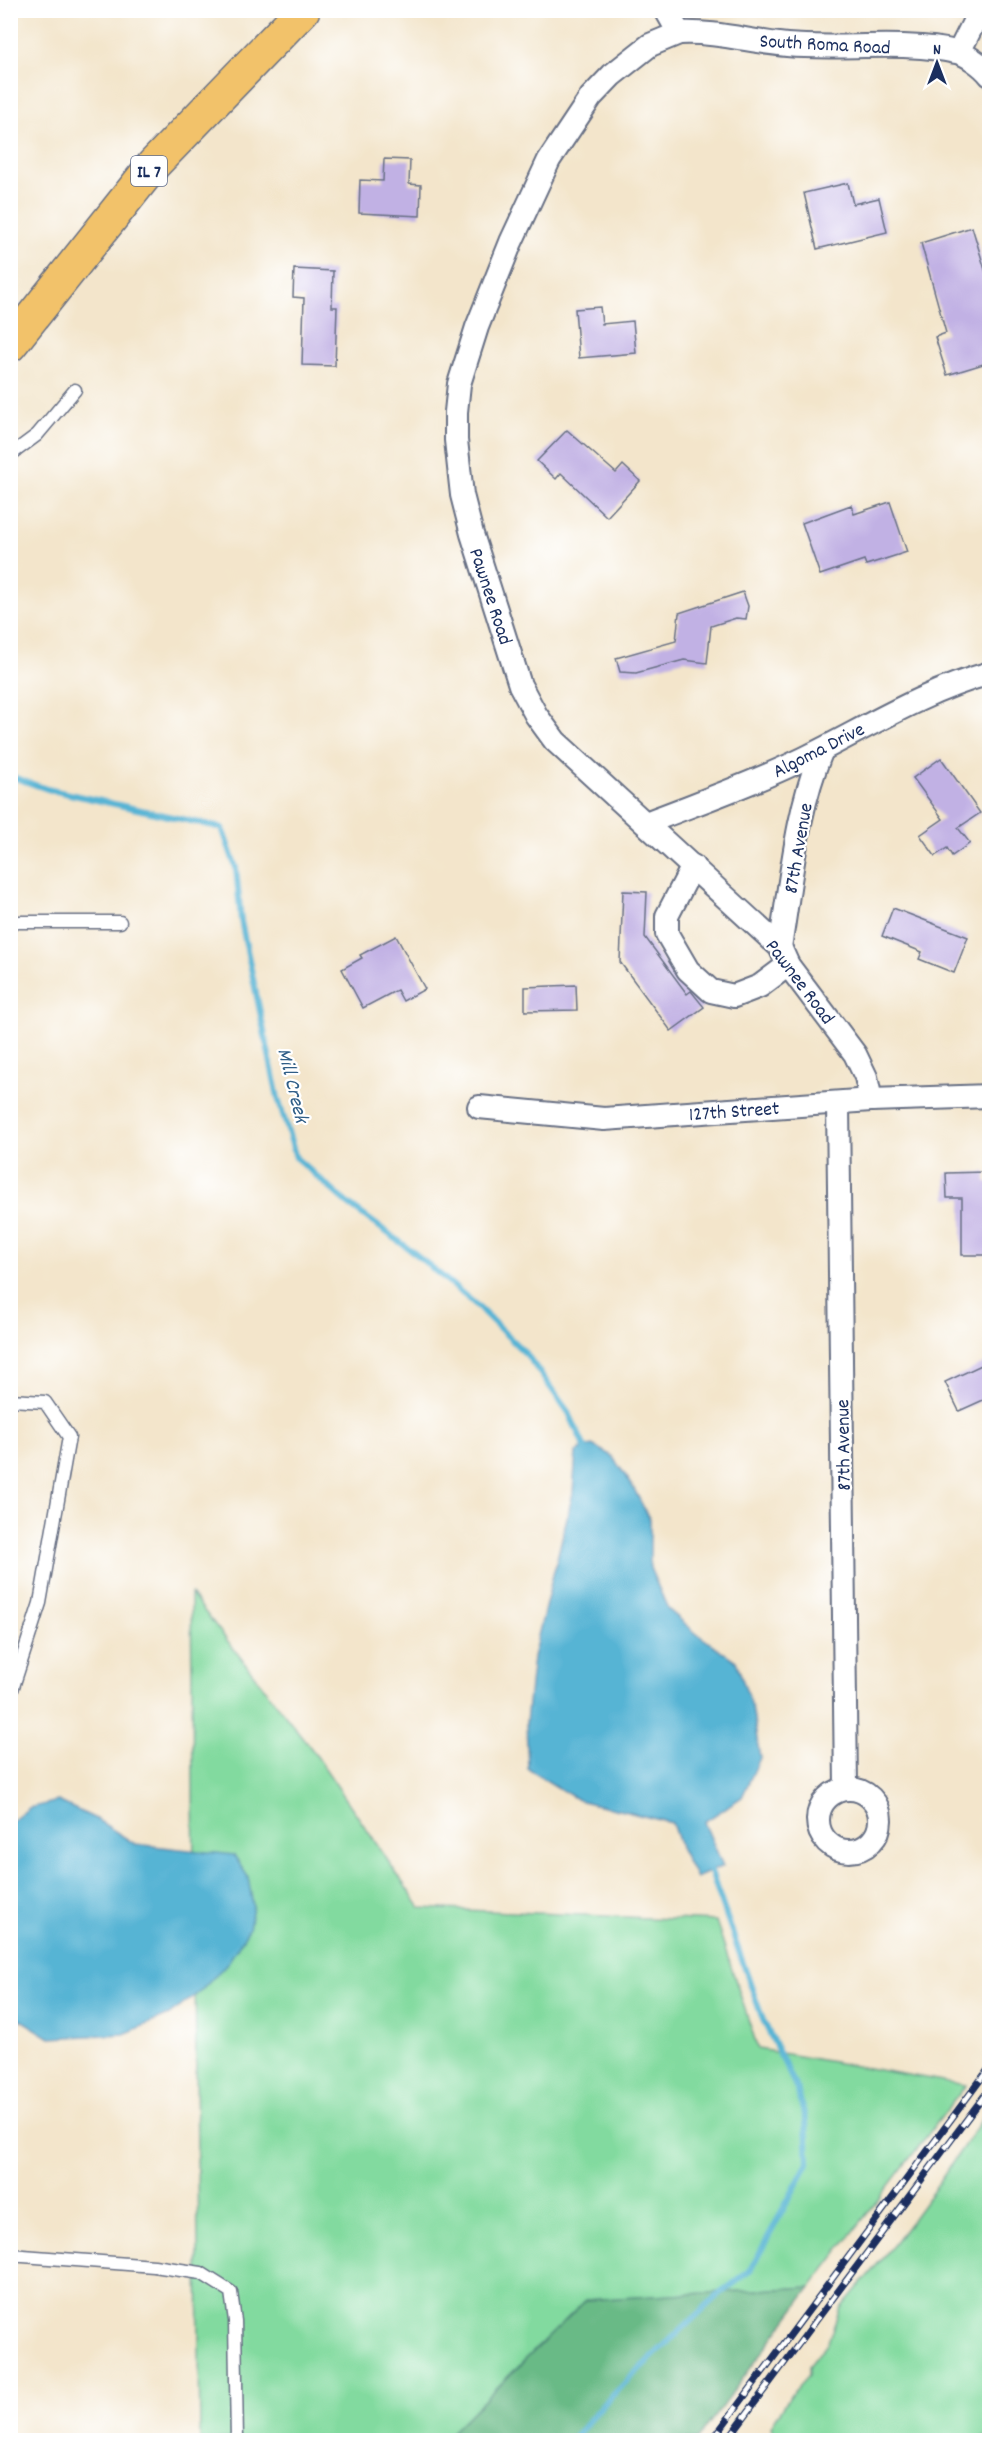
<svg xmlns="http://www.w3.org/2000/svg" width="1000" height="2451" viewBox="0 0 1000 2451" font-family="Dekko,sans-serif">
	<rect width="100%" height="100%" fill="#fff"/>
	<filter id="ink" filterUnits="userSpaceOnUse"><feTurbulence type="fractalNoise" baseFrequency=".0167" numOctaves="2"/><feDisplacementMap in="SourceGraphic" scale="12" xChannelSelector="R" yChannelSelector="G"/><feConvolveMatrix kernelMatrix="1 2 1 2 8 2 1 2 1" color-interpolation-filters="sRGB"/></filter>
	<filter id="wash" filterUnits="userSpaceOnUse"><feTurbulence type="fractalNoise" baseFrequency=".008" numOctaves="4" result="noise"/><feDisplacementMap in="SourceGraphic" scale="24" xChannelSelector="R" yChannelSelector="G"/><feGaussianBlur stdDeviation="1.35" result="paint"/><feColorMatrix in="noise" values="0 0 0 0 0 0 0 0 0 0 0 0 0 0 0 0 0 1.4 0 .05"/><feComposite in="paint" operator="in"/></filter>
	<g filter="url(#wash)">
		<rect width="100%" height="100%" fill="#f3e5cb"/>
		<g fill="#82da9f" stroke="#4e847e" stroke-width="1.5">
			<polygon points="191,1594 314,1752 420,1908 716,1921 758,2049 966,2085 811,2287 586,2300 444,2440 200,2440"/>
			<polygon points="989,2109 989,2435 980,2440 776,2440 771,2426 790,2396 809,2375 809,2366 828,2342 840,2309 895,2243 933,2191"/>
		</g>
		<polygon fill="#69ba86" stroke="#427472" stroke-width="1.5" points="811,2287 697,2440 444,2440 586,2300"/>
		<g fill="#56b4d4" stroke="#387299" stroke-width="1.5">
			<polygon points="592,1445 612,1456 632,1485 650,1520 650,1568 668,1609 697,1634 736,1661 752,1707 760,1758 742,1797 704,1822 723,1866 696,1878 680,1847 672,1823 578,1800 528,1769 526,1722 533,1657 573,1493 576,1452"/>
			<polygon points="58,1801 96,1819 135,1844 234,1855 248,1877 253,1906 249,1929 229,1961 201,1991 169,2015 124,2034 50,2038 13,2015 11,2010 11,1822 29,1808"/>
		</g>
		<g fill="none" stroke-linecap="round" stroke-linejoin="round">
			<g stroke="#56b4d4" stroke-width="6">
				<polyline points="10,776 47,789 222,828 236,868 241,921 278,1098 296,1158 347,1203 412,1251 475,1304 527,1355 569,1413 585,1448"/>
				<polyline points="573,2440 595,2413 634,2374 717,2296 750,2271 808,2163 806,2121 797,2089 763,2020 711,1872"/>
			</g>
		</g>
		<g id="blocks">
			<g fill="#c1b1e4">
				<polygon points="384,159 410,160 409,184 421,185 420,216 359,213 360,180 383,181"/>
				<polygon points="848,183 853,204 879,198 887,232 817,249 804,193"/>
				<polygon points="972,227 990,286 990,362 947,375 935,337 946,333 921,243"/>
				<polygon points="294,269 333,271 332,307 337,307 335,366 302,365 304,298 293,297"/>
				<polygon points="600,307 602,324 633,321 636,353 579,358 575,309"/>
				<polygon points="567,430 616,473 623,465 640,481 607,517 561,473 556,479 537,461"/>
				<polygon points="890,502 907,552 866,565 864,560 820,575 802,523 851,505 854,514"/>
				<polygon points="743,592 748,606 746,619 736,618 711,626 707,663 684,660 636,673 620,672 616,658 676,641 679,613"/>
				<polygon points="941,758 980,813 958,828 970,843 952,856 947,848 935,856 920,835 943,819 913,778"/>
				<polygon points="623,891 647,892 645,937 687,994 691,991 704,1007 671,1031 620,962"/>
				<polygon points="893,908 968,937 954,973 919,959 922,952 882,936"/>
				<polygon points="396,936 425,989 403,1001 397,990 363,1008 342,969 362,958 360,955"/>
				<polygon points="576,985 577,1010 525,1011 525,987"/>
				<polygon points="986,1172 986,1183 990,1183 990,1255 962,1255 962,1198 947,1198 946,1173"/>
				<polygon points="990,1361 990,1397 959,1411 945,1382"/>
			</g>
		</g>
	</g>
	<g filter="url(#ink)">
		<use href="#blocks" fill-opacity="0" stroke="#676f84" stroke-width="1.5"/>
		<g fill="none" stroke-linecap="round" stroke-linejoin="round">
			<g stroke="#676f84" stroke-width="15">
				<g id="lane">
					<polyline points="10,455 37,435 75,390"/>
					<polyline points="10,922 120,922"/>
					<polyline points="10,1400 45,1402 69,1437 40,1603 10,1696"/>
					<polyline points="10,2255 154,2266 201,2273 231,2292 235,2321 237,2440"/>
				</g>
			</g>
			<g stroke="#676f84" stroke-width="26">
				<g id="street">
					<path d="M666,10L679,33C716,31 751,42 787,45C840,50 906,40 956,52C967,54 983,66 990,75"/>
					<polyline points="679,33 650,45 612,75 591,97 549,160 511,242 477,327 459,384 456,412 456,440 462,495 472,534 520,685 536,715 555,741 780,947 788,965 855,1054 866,1077 871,1100"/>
					<polyline points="959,52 980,10"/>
					<path d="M646,823C697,803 750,785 799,761C863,730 919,693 990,673"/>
					<polyline points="693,866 667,916 667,934 688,970 711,991 734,996 760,986 788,965"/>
					<path d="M780,947C791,882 796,812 822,750"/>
					<polyline points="838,1103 846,1788"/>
					<polyline points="479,1107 604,1119 871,1100 990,1096"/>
					<circle cx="849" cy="1820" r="31"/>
				</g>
			</g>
			<g stroke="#676f84" stroke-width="36">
				<polyline id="primary" points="10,345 154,164 303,10"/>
			</g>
			<use href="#lane" stroke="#fff" stroke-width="12"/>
			<use href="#street" stroke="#fff" stroke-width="22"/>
			<use href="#primary" stroke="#f2c26a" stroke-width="33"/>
			<g stroke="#1b2f5e" stroke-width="7">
				<g id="rail">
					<polyline points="712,2440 990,2067"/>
					<polyline points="727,2440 990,2088"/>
				</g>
			</g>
			<use href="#rail" stroke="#fff" stroke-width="4.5" stroke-dasharray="14" stroke-linecap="butt"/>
		</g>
	</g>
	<g text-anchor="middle" stroke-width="4.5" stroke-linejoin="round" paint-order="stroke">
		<rect fill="#fff" stroke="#5f6d8e" stroke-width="1.5" x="131" y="156" width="36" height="30" rx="4.5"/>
		<g font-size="18" font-weight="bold" fill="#1b2f5e">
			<text x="149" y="177">IL 7</text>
		</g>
		<g font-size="20" fill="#1b2f5e" stroke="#fff">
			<text transform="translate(825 43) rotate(3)" y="7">South Roma Road</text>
			<text transform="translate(492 596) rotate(72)" y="7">Pawnee Road</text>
			<text transform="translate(818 749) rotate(-27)" y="7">Algoma Drive</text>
			<text transform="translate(797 848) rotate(-80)" y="7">87th Avenue</text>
			<text transform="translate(801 981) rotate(53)" y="7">Pawnee Road</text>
			<text transform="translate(734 1110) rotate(-4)" y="7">127th Street</text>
			<text transform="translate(842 1445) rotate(-91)" y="7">87th Avenue</text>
		</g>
		<g font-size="21" font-style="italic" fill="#305e87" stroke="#fff">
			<text transform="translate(294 1085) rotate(76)" y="7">Mill Creek</text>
		</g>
	</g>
	<rect width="1000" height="2451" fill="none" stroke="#fff" stroke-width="36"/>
	<g transform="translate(937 63)" stroke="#ffffff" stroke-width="4.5" paint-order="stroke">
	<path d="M0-4.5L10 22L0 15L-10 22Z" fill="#1b2f5e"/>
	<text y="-9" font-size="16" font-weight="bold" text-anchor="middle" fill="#1b2f5e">N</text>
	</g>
</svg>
